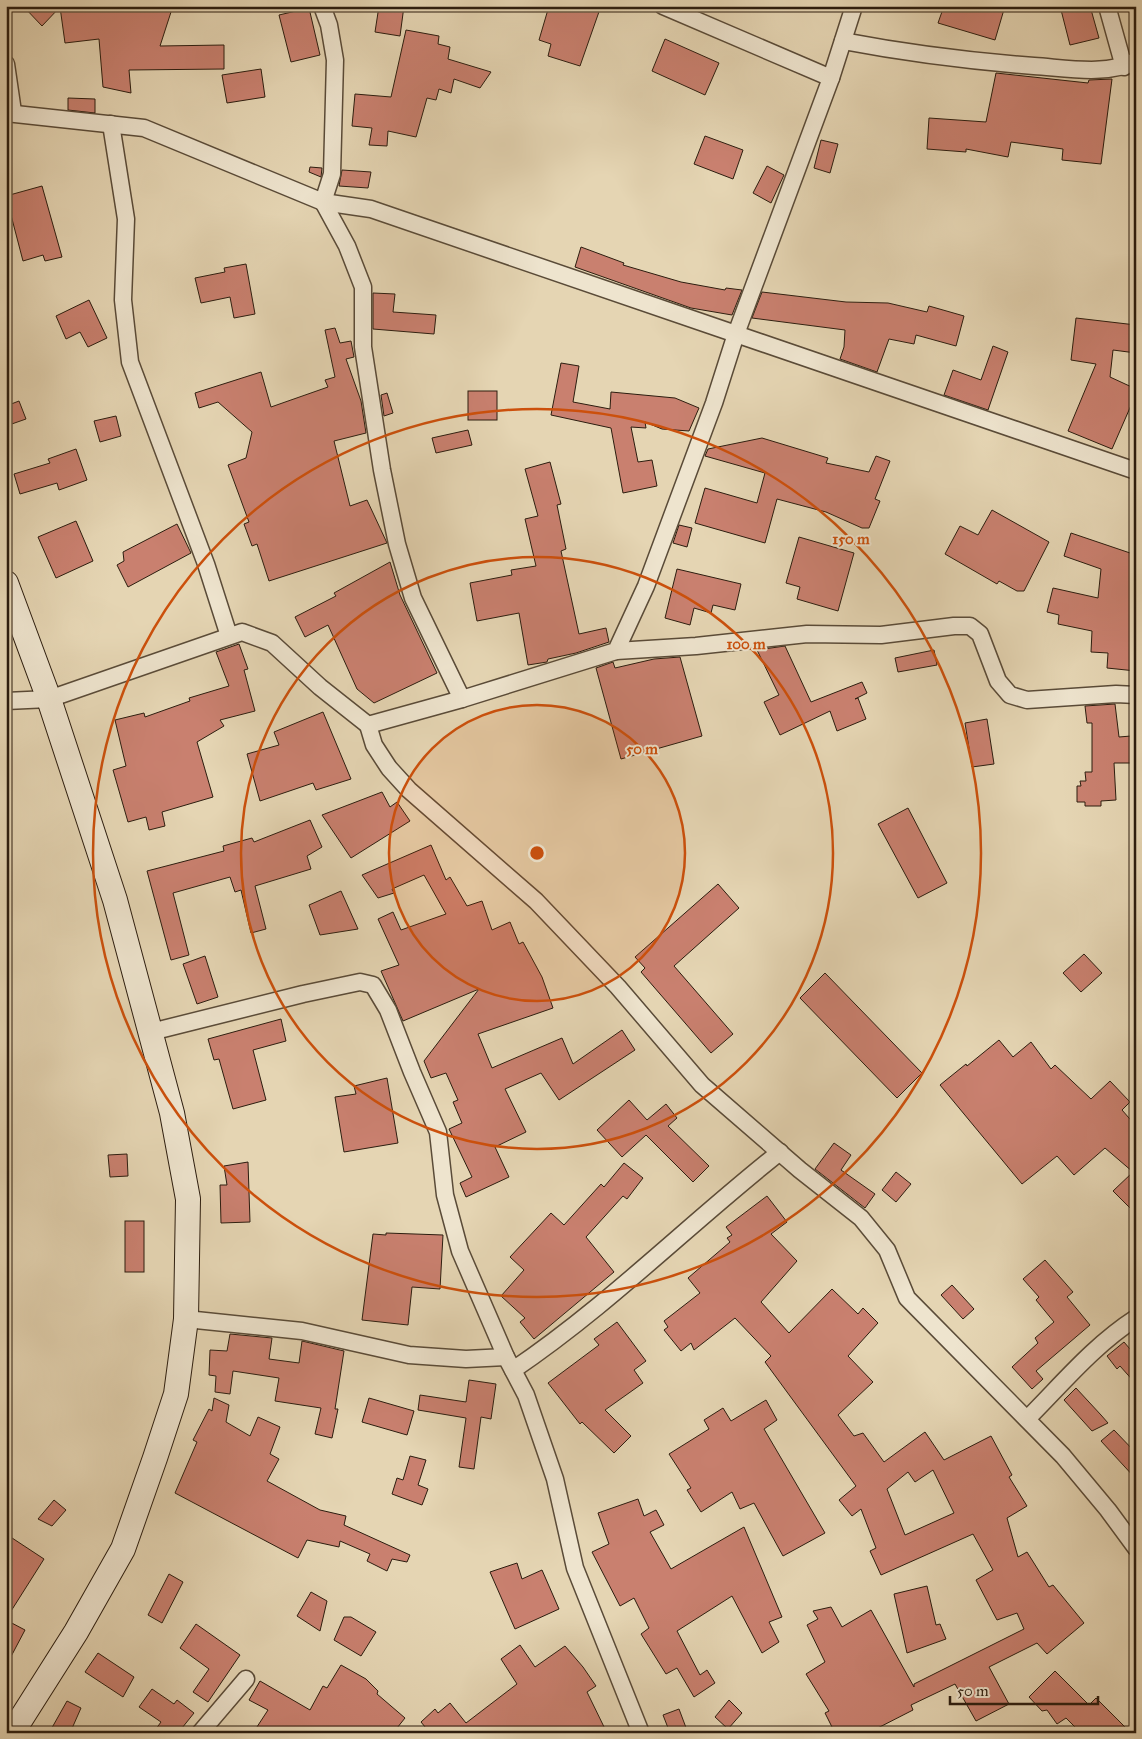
<svg xmlns="http://www.w3.org/2000/svg" width="1142" height="1739" viewBox="0 0 1142 1739" font-family="'IM FELL Great Primer',serif">
	<rect width="100%" height="100%" fill="#e5d5b3"/>
	<filter id="stains"><feTurbulence type="fractalNoise" baseFrequency=".004" numOctaves="4"/><feColorMatrix values="0 0 0 0 .2 0 0 0 0 .09 0 0 0 0 .02 0 0 0 .5 -.17"/></filter>
	<radialGradient id="worn" r=".72"><stop offset=".6" stop-color="#630" stop-opacity="0"/><stop offset="1" stop-color="#630" stop-opacity=".3"/></radialGradient>
	<g fill="#c9806f" stroke="#2c1d0f" fill-rule="evenodd">
		<polygon points="23,6 110,6 145,11 147,6 154,6 171,12 160,46 224,45 224,69 129,70 131,93 103,87 99,39 65,43 60,7 42,26"/>
		<polygon points="379,6 404,6 400,36 375,32"/>
		<polygon points="549,6 601,6 580,66 548,56 551,44 539,40"/>
		<polygon points="944,6 1005,6 995,40 938,23"/>
		<polygon points="1060,6 1090,6 1099,38 1070,45"/>
		<polygon points="309,8 320,55 291,62 279,15"/>
		<polygon points="406,30 439,36 438,44 450,47 448,59 491,72 480,88 454,79 451,93 439,89 436,100 427,98 416,137 388,131 387,146 369,145 372,128 352,126 355,94 391,97"/>
		<polygon points="665,39 719,63 705,95 652,71"/>
		<polygon points="261,69 265,97 227,103 222,75"/>
		<polygon points="996,73 1088,83 1089,80 1112,79 1101,164 1062,160 1063,149 1011,142 1008,157 966,149 966,152 927,149 929,118 986,122"/>
		<polygon points="68,98 95,99 95,113 68,110"/>
		<polygon points="705,136 743,150 733,179 694,164"/>
		<polygon points="821,140 838,144 830,173 814,168"/>
		<polygon points="767,166 784,175 771,203 753,193"/>
		<polygon points="310,167 322,168 321,177 309,172"/>
		<polygon points="342,170 371,172 368,188 339,186"/>
		<polygon points="42,186 62,257 45,261 43,255 23,261 6,196"/>
		<polygon points="581,247 624,263 623,265 681,282 725,290 726,288 742,290 732,315 691,308 575,267"/>
		<polygon points="246,264 255,314 234,318 230,297 201,303 195,278 225,272 224,268"/>
		<polygon points="762,292 846,302 888,303 927,312 929,306 964,316 956,346 916,335 914,344 889,339 877,372 840,359 844,347 845,330 752,318"/>
		<polygon points="373,293 395,294 393,312 436,315 434,334 373,329"/>
		<polygon points="89,300 107,338 88,347 80,332 66,339 56,316"/>
		<polygon points="1076,318 1136,325 1136,353 1113,350 1110,377 1136,389 1136,394 1112,449 1068,431 1096,364 1071,360"/>
		<polygon points="335,328 340,343 351,341 354,357 346,359 361,401 366,433 334,441 350,506 367,500 387,543 269,581 257,544 252,546 244,524 249,522 228,465 246,458 252,432 218,402 199,408 195,393 261,372 271,407 328,387 325,380 335,377 325,330"/>
		<polygon points="993,346 1008,352 988,410 944,395 953,370 981,380"/>
		<polygon points="561,363 579,366 573,402 610,409 611,392 675,398 699,408 689,431 662,429 645,422 646,428 631,427 638,462 652,460 657,486 623,493 611,428 551,415"/>
		<rect x="468" y="391" width="29" height="29"/>
		<polygon points="387,393 393,413 384,416 381,395"/>
		<polygon points="19,401 26,419 6,426 6,406"/>
		<polygon points="116,416 121,436 100,442 94,421"/>
		<polygon points="468,430 472,445 436,453 432,438"/>
		<polygon points="762,438 828,458 826,463 869,472 876,456 890,461 875,499 880,501 869,528 862,528 826,512 777,499 765,543 695,523 705,488 757,503 765,473 705,456 708,449"/>
		<polygon points="76,449 87,480 59,490 57,483 20,494 14,474 50,463 48,459"/>
		<polygon points="550,462 561,504 557,505 566,549 561,551 579,634 606,628 609,642 576,653 548,659 547,662 528,665 519,613 477,621 470,583 512,575 511,570 536,566 525,519 538,516 525,469"/>
		<polygon points="992,510 1049,542 1024,591 1017,591 999,581 997,584 945,554 960,526 978,535"/>
		<polygon points="76,521 93,561 56,578 38,537"/>
		<polygon points="177,524 191,553 128,587 117,565 124,561 123,552"/>
		<polygon points="679,525 692,528 687,547 673,543"/>
		<polygon points="1071,533 1136,555 1136,671 1107,668 1108,653 1091,652 1092,631 1058,624 1059,615 1047,612 1053,588 1098,598 1101,569 1064,556"/>
		<polygon points="799,537 854,553 838,611 797,599 800,587 786,583"/>
		<polygon points="390,562 400,595 437,673 374,703 357,689 328,625 305,637 295,617 336,596 334,593"/>
		<polygon points="677,569 741,584 735,610 713,605 711,613 694,608 690,625 665,618"/>
		<polygon points="239,644 248,669 244,670 255,711 220,720 224,726 197,742 213,797 162,812 165,826 149,830 146,817 128,822 113,770 126,766 115,720 144,713 145,717 190,701 189,698 229,686 216,652"/>
		<polygon points="785,646 811,702 862,682 867,693 855,699 858,698 866,719 837,731 830,711 780,735 764,702 779,695 757,650"/>
		<polygon points="934,650 937,665 898,672 895,658"/>
		<polygon points="680,657 702,736 621,759 596,668 613,662 615,668 654,659"/>
		<polygon points="1115,704 1119,737 1131,736 1131,763 1114,763 1116,800 1101,801 1101,806 1085,806 1085,802 1077,802 1077,786 1081,786 1080,781 1086,781 1085,772 1092,772 1092,723 1087,723 1085,706"/>
		<polygon points="323,712 351,779 316,790 313,783 260,801 247,754 279,745 274,732"/>
		<polygon points="987,719 994,764 972,767 965,723"/>
		<polygon points="382,792 390,807 397,802 410,821 351,858 322,815"/>
		<polygon points="908,808 947,883 918,898 878,824"/>
		<polygon points="310,820 322,847 307,856 311,869 255,886 266,929 251,933 241,890 235,892 230,877 173,893 189,955 171,960 147,871 224,851 223,846 252,838 254,842"/>
		<polygon points="431,845 446,880 450,877 467,906 482,901 492,930 510,922 519,944 523,942 542,977 553,1008 478,1034 492,1068 562,1038 573,1064 622,1030 635,1050 559,1100 541,1073 505,1089 526,1132 495,1147 509,1177 466,1197 460,1183 472,1177 449,1129 462,1123 453,1102 458,1100 446,1073 431,1078 424,1061 479,989 403,1021 381,971 399,965 378,919 393,912 401,930 446,914 424,875 392,889 394,893 378,898 362,875"/>
		<polygon points="718,884 739,908 674,966 733,1034 711,1053 641,972 645,968 635,957"/>
		<polygon points="341,891 358,929 320,935 309,905"/>
		<polygon points="1084,954 1102,973 1081,992 1063,973"/>
		<polygon points="205,956 218,997 197,1004 183,964"/>
		<polygon points="825,973 922,1073 897,1098 800,998"/>
		<polygon points="281,1019 286,1041 253,1050 266,1100 233,1109 219,1059 214,1060 208,1039"/>
		<polygon points="999,1040 1013,1057 1031,1042 1051,1069 1055,1065 1091,1099 1110,1081 1130,1102 1122,1110 1136,1126 1136,1214 1113,1191 1133,1172 1105,1148 1074,1175 1057,1156 1022,1184 940,1085 966,1064 967,1066"/>
		<polygon points="387,1078 398,1143 344,1152 335,1097 356,1094 354,1086"/>
		<polygon points="629,1100 647,1120 666,1104 677,1118 668,1126 709,1166 693,1182 646,1135 622,1157 597,1130"/>
		<polygon points="834,1143 851,1155 841,1170 875,1194 865,1208 815,1169"/>
		<polygon points="127,1154 128,1176 110,1177 108,1155"/>
		<polygon points="248,1162 250,1222 221,1223 220,1185 227,1185 224,1166"/>
		<polygon points="624,1163 643,1178 627,1199 623,1196 586,1237 614,1272 534,1339 520,1322 525,1318 501,1296 524,1270 510,1257 551,1213 564,1225 601,1184 604,1187"/>
		<polygon points="896,1172 911,1184 896,1202 882,1190"/>
		<path d="M767,1196L787,1222L771,1234L797,1261L761,1302L789,1333L832,1289L858,1314L863,1308L878,1323L848,1356L873,1382L838,1415L854,1436L863,1433L884,1462L925,1432L944,1460L991,1436L1012,1475L1009,1477L1027,1506L1007,1518L1018,1557L1027,1552L1049,1587L1053,1585L1084,1623L1047,1654L1037,1643L989,1667L1009,1704L976,1721L955,1684L911,1705L913,1710L868,1733H835L825,1713L829,1711L806,1674L825,1662L807,1625L818,1619L813,1611L831,1607L842,1627L871,1610L914,1687V1684L1024,1629L1017,1613L997,1620L976,1580L993,1570L973,1534L881,1575L870,1551L876,1548L861,1509L852,1516L839,1500L856,1486L765,1362L771,1356L735,1318L694,1350L691,1343L681,1351L664,1330L668,1327L664,1321L700,1293L688,1278L730,1242L727,1238L732,1235L726,1227ZM933,1470L954,1513L905,1535L887,1489L908,1472L915,1482Z"/>
		<rect x="125" y="1221" width="19" height="51"/>
		<polygon points="386,1233 443,1235 440,1289 412,1287 408,1325 362,1320 373,1234 386,1235"/>
		<polygon points="1045,1260 1073,1292 1067,1297 1090,1325 1036,1371 1043,1379 1032,1389 1012,1367 1038,1343 1035,1338 1054,1322 1036,1300 1039,1297 1023,1279"/>
		<polygon points="952,1285 974,1309 963,1319 941,1295"/>
		<polygon points="617,1322 646,1361 634,1370 643,1383 605,1410 631,1436 614,1453 582,1422 580,1424 548,1383 599,1345 594,1339"/>
		<polygon points="230,1334 272,1338 269,1359 299,1363 302,1341 344,1351 335,1409 338,1409 332,1438 315,1434 321,1408 275,1401 279,1378 233,1371 230,1394 215,1392 216,1376 209,1375 210,1350 227,1351"/>
		<polygon points="1124,1342 1136,1356 1136,1384 1120,1366 1117,1369 1107,1356"/>
		<polygon points="469,1380 496,1384 491,1419 481,1417 474,1469 459,1467 466,1418 418,1410 420,1395 466,1402"/>
		<polygon points="1076,1388 1101,1415 1108,1423 1092,1431 1064,1400"/>
		<polygon points="214,1398 229,1405 226,1422 250,1436 258,1417 280,1427 270,1454 279,1459 267,1481 320,1510 346,1516 344,1525 410,1555 407,1562 392,1559 387,1571 367,1561 370,1554 340,1541 339,1547 307,1540 298,1558 175,1493 197,1442 193,1440 209,1409 212,1411"/>
		<polygon points="369,1398 414,1411 407,1435 362,1422"/>
		<polygon points="766,1400 777,1420 764,1429 825,1533 783,1556 754,1503 740,1509 732,1492 701,1512 687,1490 691,1488 669,1454 709,1429 704,1420 723,1408 731,1421"/>
		<polygon points="1114,1430 1136,1453 1136,1479 1101,1441"/>
		<polygon points="410,1456 426,1460 418,1485 428,1489 422,1505 392,1494 397,1478 403,1480"/>
		<polygon points="638,1499 644,1516 656,1510 664,1525 650,1532 671,1569 744,1527 782,1617 769,1622 779,1642 762,1653 732,1596 677,1631 700,1675 707,1670 715,1683 694,1697 677,1668 666,1674 641,1634 649,1628 634,1598 620,1606 592,1552 609,1544 598,1513"/>
		<polygon points="54,1500 66,1510 52,1526 38,1519"/>
		<polygon points="6,1534 44,1559 6,1619"/>
		<polygon points="517,1563 522,1579 542,1570 559,1609 515,1629 490,1572"/>
		<polygon points="169,1574 183,1582 162,1623 148,1615"/>
		<polygon points="927,1586 936,1625 940,1624 946,1639 907,1653 894,1594"/>
		<polygon points="311,1592 327,1601 320,1631 297,1616"/>
		<polygon points="344,1617 351,1617 376,1632 361,1656 334,1640"/>
		<polygon points="6,1620 25,1630 6,1666"/>
		<polygon points="196,1624 240,1655 208,1702 193,1692 209,1669 180,1648"/>
		<polygon points="520,1645 535,1667 565,1646 583,1667 596,1686 587,1692 607,1733 430,1733 421,1722 435,1709 438,1713 450,1703 466,1723 517,1684 501,1659"/>
		<polygon points="98,1653 134,1677 123,1697 85,1672"/>
		<polygon points="341,1665 366,1679 378,1691 377,1694 405,1718 393,1733 253,1733 268,1710 249,1700 260,1681 310,1710 323,1686 327,1688"/>
		<polygon points="1055,1671 1089,1705 1096,1698 1131,1733 1081,1733 1066,1718 1057,1724 1047,1710 1042,1711 1029,1697"/>
		<polygon points="152,1689 174,1704 177,1700 194,1713 178,1733 153,1733 161,1722 139,1707"/>
		<polygon points="729,1700 742,1713 728,1729 715,1717"/>
		<polygon points="67,1701 81,1708 70,1733 49,1733"/>
		<polygon points="679,1709 688,1733 670,1733 663,1715"/>
	</g>
	<g fill="none" stroke-linecap="round" stroke-linejoin="round">
		<g stroke="#5a4b38" stroke-width="19">
			<g id="street">
				<polyline points="322,6 329,25 335,60 332,174 323,202 347,246 363,287 363,347 382,470 397,544 413,598 462,699"/>
				<polyline points="663,6 831,78"/>
				<polyline points="1107,6 1124,67"/>
				<path d="M843,41C906,53 969,61 1034,66C1066,68 1106,76 1136,61"/>
				<polyline points="6,64 13,112"/>
				<polyline points="6,113 144,128 323,202 371,209 1136,471"/>
				<polyline points="111,124 126,219 123,300 130,362 206,564 229,636"/>
				<polyline points="616,651 696,646 807,634 881,635 954,626 970,626 980,634 998,681 1010,695 1027,700 1116,694 1136,695"/>
				<polyline points="6,701 49,699 242,632 272,643 320,687 368,725 462,699 616,651 646,586 714,403 736,334 831,78 854,6"/>
				<polyline points="368,725 374,745 389,768 409,790 536,901 618,987 702,1085 800,1170 861,1218 887,1250 907,1298 1063,1456 1108,1510 1136,1548"/>
				<polyline points="151,1032 303,994 360,982 373,985 388,1010 412,1072 438,1132 445,1195 460,1251 506,1357 526,1395 555,1479 575,1568 641,1733"/>
				<polyline points="186,1319 302,1331 409,1355 466,1359 506,1357"/>
				<path d="M513,1370C608,1306 690,1223 780,1152"/>
				<path d="M1027,1419C1062,1384 1094,1345 1136,1318"/>
				<polyline points="200,1733 246,1679"/>
			</g>
		</g>
		<g stroke="#2c1d0f" stroke-width="26">
			<polyline id="secondary" points="6,583 49,699 115,900 172,1113 188,1199 186,1319 176,1394 155,1458 123,1549 76,1632 12,1733"/>
		</g>
		<use href="#street" stroke="#eee4ce" stroke-width="16"/>
		<use href="#secondary" stroke="#eee4ce" stroke-width="24"/>
	</g>
	<circle cx="537" cy="853" r="148" fill="#cc500c" fill-opacity=".12"/>
	<g fill="none" stroke="#cc500c" stroke-width="2.5">
		<circle cx="537" cy="853" r="148"/>
		<circle cx="537" cy="853" r="296"/>
		<circle cx="537" cy="853" r="444"/>
	</g>
	<circle cx="537" cy="853" r="8" fill="#cc500c" stroke="#eee4ce" stroke-width="2.5"/>
	<g font-size="15" text-anchor="middle" font-weight="bold" fill="#cc500c" stroke="#eee4ce" stroke-width="4" stroke-linejoin="round" paint-order="stroke">
		<text x="851" y="544">150 m</text>
		<text x="746" y="649">100 m</text>
		<text x="642" y="754">50 m</text>
	</g>
	<rect width="1142" height="1739" fill="none" stroke="#e5d5b3" stroke-width="25"/>
	<rect x="8" y="8" width="1127" height="1724" fill="none" stroke="#2c1d0f" stroke-width="2.5"/>
	<rect x="12" y="12" width="1117" height="1714" fill="none" stroke="#2c1d0f"/>
	<path d="M950 1696v8h148v-8" fill="none" stroke="#2c1d0f" stroke-width="2.5"/>
	<text x="957" y="1696" font-size="15" fill="#2c1d0f" stroke="#eee4ce" stroke-width="4" paint-order="stroke">50 m</text>
	<rect width="100%" height="100%" filter="url(#stains)"/>
	<rect width="100%" height="100%" fill="url(#worn)"/>
</svg>
